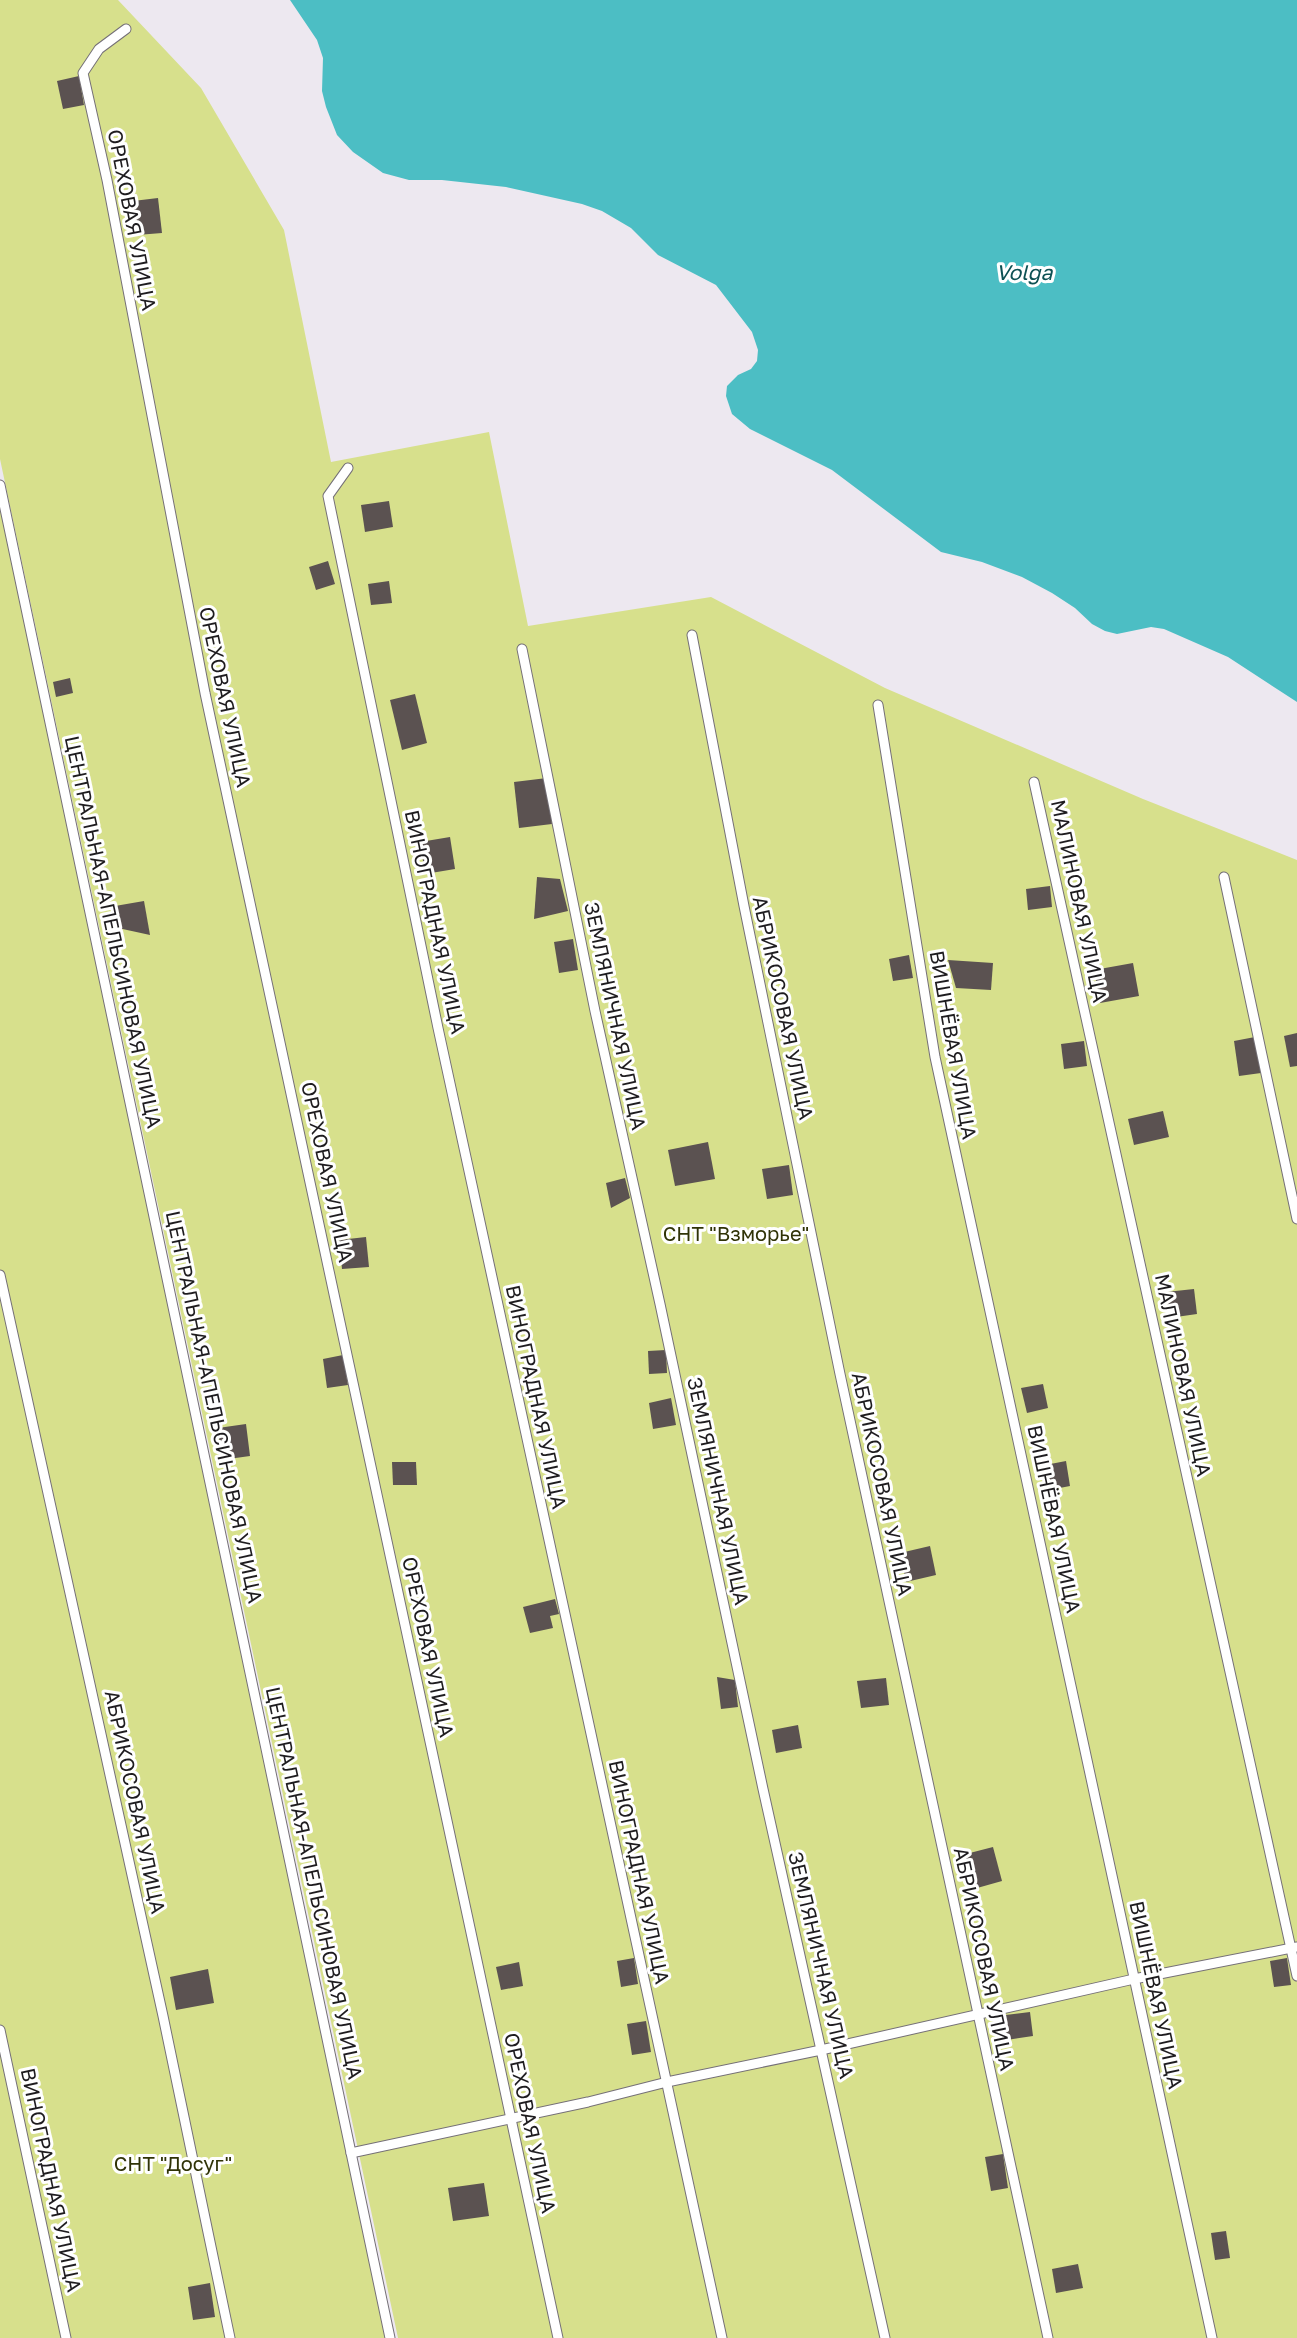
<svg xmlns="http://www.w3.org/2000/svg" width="1297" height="2338" viewBox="0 0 1297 2338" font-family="'Golos Text',sans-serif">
	<rect width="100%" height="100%" fill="#ede8f0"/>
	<g fill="#d7e08c">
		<polygon points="0,0 118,0 201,88 284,230 331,462 489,432 528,626 711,597 885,688 1143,799 1297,860 1297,2338 398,2338 0,459"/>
		<polygon points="0,502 385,2338 0,2338"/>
	</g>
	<polygon fill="#4cbec4" points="290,0 1297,0 1297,702 1228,657 1164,629 1151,627 1117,634 1105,631 1092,624 1075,608 1052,593 1022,577 982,562 941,552 832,470 750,429 732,414 726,396 727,386 738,375 751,369 757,361 758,350 752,332 716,285 658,255 631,228 602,211 582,204 506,187 442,180 409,180 383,173 353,152 337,135 326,107 322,91 323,58 317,40"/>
	<g fill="#5b5251">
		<polygon points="79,76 84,105 63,109 57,81"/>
		<polygon points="158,198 162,233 137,235 133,201"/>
		<polygon points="389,501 393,527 365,532 361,505"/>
		<polygon points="328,561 335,584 316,590 309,567"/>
		<polygon points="389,581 392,603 371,605 368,584"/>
		<polygon points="70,678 73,693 56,697 53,682"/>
		<polygon points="415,694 427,743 402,750 390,700"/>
		<polygon points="547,778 552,824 519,828 514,782"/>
		<polygon points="450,837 455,869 425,874 420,842"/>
		<polygon points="537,877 560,879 568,911 534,919"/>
		<polygon points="1050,886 1052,907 1028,910 1026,889"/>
		<polygon points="144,901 150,935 118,928 115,906"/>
		<polygon points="573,939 578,970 559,973 554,942"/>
		<polygon points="909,955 913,978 893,981 889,959"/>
		<polygon points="948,960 993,963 991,990 956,988"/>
		<polygon points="1133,963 1139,996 1100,1003 1094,970"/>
		<polygon points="1297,1033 1297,1066 1290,1067 1284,1036"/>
		<polygon points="1255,1037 1261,1073 1239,1076 1234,1041"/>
		<polygon points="1084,1041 1087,1066 1064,1069 1061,1044"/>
		<polygon points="1163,1111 1169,1137 1134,1145 1128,1119"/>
		<polygon points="708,1142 715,1179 675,1186 668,1150"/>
		<polygon points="789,1165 793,1195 767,1199 762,1169"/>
		<polygon points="625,1178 630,1198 611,1208 606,1183"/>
		<polygon points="366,1237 369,1267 342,1269 339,1240"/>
		<polygon points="1194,1289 1197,1314 1169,1318 1166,1292"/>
		<polygon points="666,1350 667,1373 649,1374 648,1351"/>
		<polygon points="343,1355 348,1385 327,1388 323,1359"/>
		<polygon points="1043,1384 1048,1408 1027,1413 1021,1388"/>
		<polygon points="671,1398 676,1425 653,1429 649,1403"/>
		<polygon points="246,1424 250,1456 221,1460 218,1428"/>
		<polygon points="1066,1461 1070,1486 1044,1491 1040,1466"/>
		<polygon points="392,1462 416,1462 417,1485 393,1485"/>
		<polygon points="930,1546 936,1575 906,1582 900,1553"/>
		<polygon points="555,1599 559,1614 550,1616 553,1628 530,1633 523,1607"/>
		<polygon points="717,1677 735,1680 738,1707 721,1709"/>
		<polygon points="886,1678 889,1705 861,1708 857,1681"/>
		<polygon points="798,1725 802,1748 776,1753 772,1730"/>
		<polygon points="993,1847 1002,1881 970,1890 962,1855"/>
		<polygon points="634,1958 638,1984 621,1987 617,1961"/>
		<polygon points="1287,1958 1291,1985 1274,1987 1270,1961"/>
		<polygon points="519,1962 523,1986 501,1990 496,1967"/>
		<polygon points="208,1969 214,2003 176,2010 170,1977"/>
		<polygon points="1030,2012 1033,2036 1000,2041 997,2016"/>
		<polygon points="646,2021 651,2052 632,2055 627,2024"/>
		<polygon points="1003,2154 1008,2188 991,2191 985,2157"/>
		<polygon points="484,2183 489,2216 453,2221 448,2188"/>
		<polygon points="1226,2231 1230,2258 1215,2260 1211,2233"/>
		<polygon points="1078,2264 1083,2288 1056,2293 1052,2269"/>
		<polygon points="210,2283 215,2317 193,2320 188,2287"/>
	</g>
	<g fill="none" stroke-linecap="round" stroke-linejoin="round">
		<g stroke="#757077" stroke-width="11">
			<g id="service">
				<polyline points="126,29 99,49 83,73 107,180 205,693 558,2338"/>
				<polyline points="348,468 328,496 438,1028 722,2338"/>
				<polyline points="0,485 390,2338"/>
				<polyline points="692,635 744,906 840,1374 1048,2338"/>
				<polyline points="522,649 595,1011 660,1304 763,1789 885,2338"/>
				<polyline points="878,705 935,1057 1212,2338"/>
				<polyline points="1034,782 1297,1976"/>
				<polyline points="1224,877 1297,1219"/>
				<polyline points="0,1275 163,2016 230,2338"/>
				<polyline points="0,2030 66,2338"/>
				<polyline points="351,2153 588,2102 667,2082 821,2050 1134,1979 1297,1947"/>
			</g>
		</g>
		<use href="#service" stroke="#fff" stroke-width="9"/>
	</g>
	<g text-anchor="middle" stroke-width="6" stroke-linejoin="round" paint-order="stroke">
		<g font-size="20" fill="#1e1c1f" stroke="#fff">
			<text transform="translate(132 220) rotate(79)" y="7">ОРЕХОВАЯ УЛИЦА</text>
			<text transform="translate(225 697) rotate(78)" y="7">ОРЕХОВАЯ УЛИЦА</text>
			<text transform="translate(1079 901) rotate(78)" y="7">МАЛИНОВАЯ УЛИЦА</text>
			<text transform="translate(435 922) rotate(78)" y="7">ВИНОГРАДНАЯ УЛИЦА</text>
			<text transform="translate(113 932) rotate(78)" y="7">ЦЕНТРАЛЬНАЯ-АПЕЛЬСИНОВАЯ УЛИЦА</text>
			<text transform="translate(783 1008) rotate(78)" y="7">АБРИКОСОВАЯ УЛИЦА</text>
			<text transform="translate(615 1016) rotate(78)" y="7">ЗЕМЛЯНИЧНАЯ УЛИЦА</text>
			<text transform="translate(953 1045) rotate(80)" y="7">ВИШНЁВАЯ УЛИЦА</text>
			<text transform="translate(327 1172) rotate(78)" y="7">ОРЕХОВАЯ УЛИЦА</text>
			<text transform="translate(1183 1375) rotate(78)" y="7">МАЛИНОВАЯ УЛИЦА</text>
			<text transform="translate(536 1397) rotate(78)" y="7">ВИНОГРАДНАЯ УЛИЦА</text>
			<text transform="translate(214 1407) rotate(78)" y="7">ЦЕНТРАЛЬНАЯ-АПЕЛЬСИНОВАЯ УЛИЦА</text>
			<text transform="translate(882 1484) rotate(78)" y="7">АБРИКОСОВАЯ УЛИЦА</text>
			<text transform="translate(718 1491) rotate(78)" y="7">ЗЕМЛЯНИЧНАЯ УЛИЦА</text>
			<text transform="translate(1054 1519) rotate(78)" y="7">ВИШНЁВАЯ УЛИЦА</text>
			<text transform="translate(428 1647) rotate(78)" y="7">ОРЕХОВАЯ УЛИЦА</text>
			<text transform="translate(135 1802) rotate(78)" y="7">АБРИКОСОВАЯ УЛИЦА</text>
			<text transform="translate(639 1872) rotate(78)" y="7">ВИНОГРАДНАЯ УЛИЦА</text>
			<text transform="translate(314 1883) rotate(78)" y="7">ЦЕНТРАЛЬНАЯ-АПЕЛЬСИНОВАЯ УЛИЦА</text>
			<text transform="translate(984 1959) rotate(78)" y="7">АБРИКОСОВАЯ УЛИЦА</text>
			<text transform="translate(821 1965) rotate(77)" y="7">ЗЕМЛЯНИЧНАЯ УЛИЦА</text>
			<text transform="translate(1156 1995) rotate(78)" y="7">ВИШНЁВАЯ УЛИЦА</text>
			<text transform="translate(530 2123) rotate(78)" y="7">ОРЕХОВАЯ УЛИЦА</text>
			<text transform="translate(51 2180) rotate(78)" y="7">ВИНОГРАДНАЯ УЛИЦА</text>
		</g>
		<g font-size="20" fill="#303307" stroke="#fff">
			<text x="736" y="1241">СНТ "Взморье"</text>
			<text x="173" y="2171">СНТ "Досуг"</text>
		</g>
		<g font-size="21" font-style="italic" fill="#0d5154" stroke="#fff">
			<text x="1024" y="280">Volga</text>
		</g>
	</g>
</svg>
